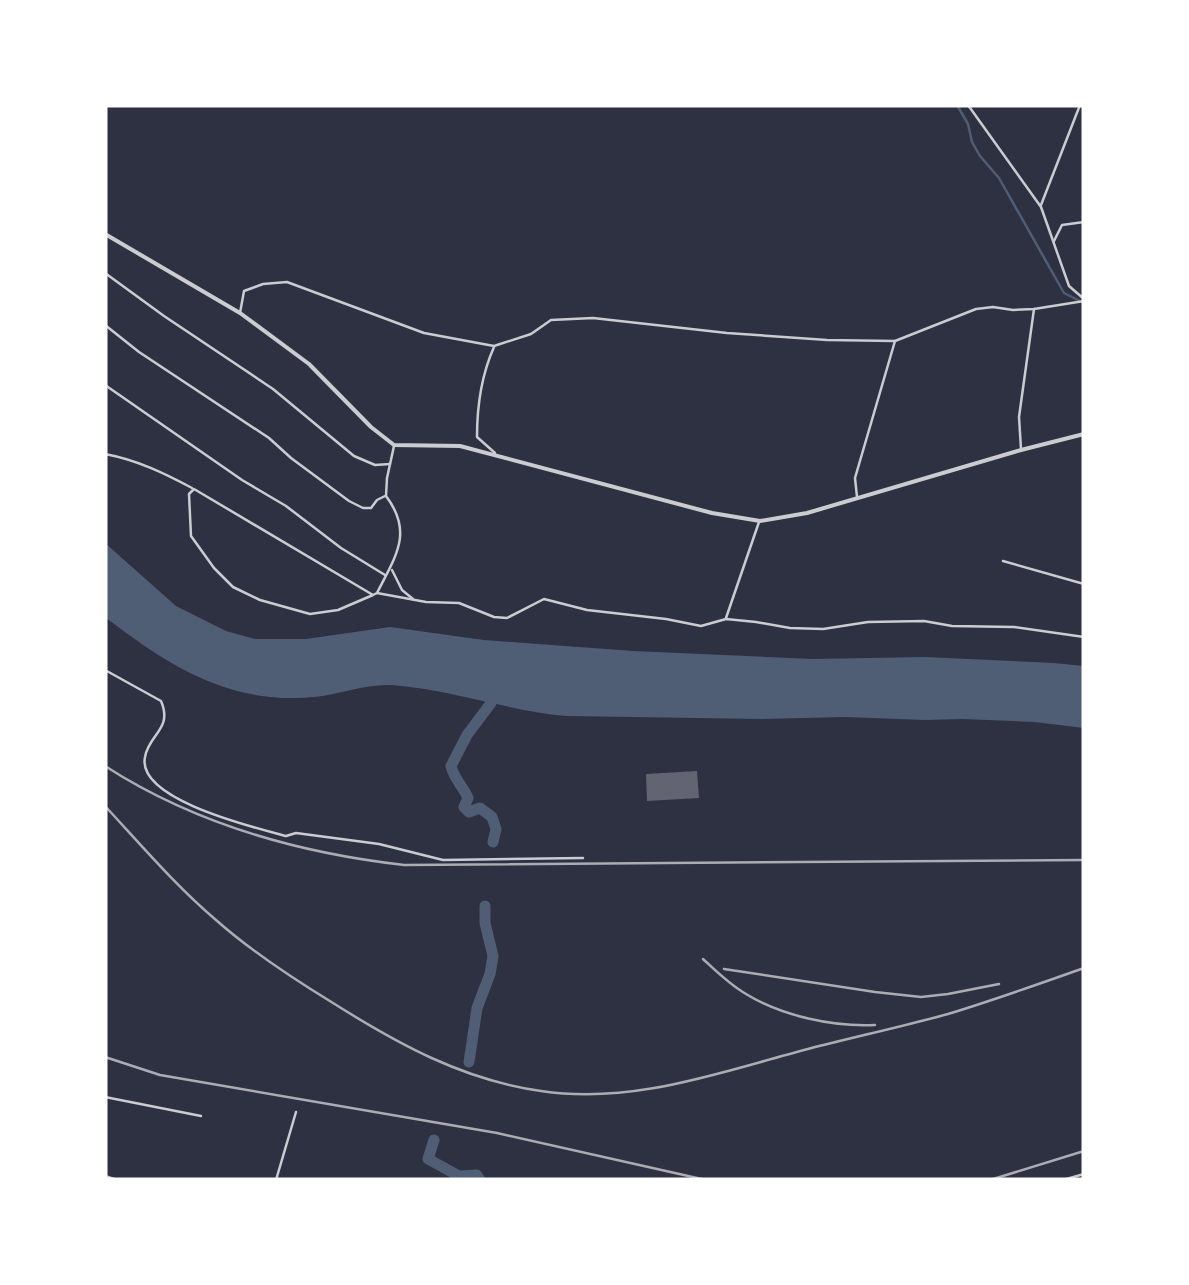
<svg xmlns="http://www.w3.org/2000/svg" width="1189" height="1285" viewBox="0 0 1189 1285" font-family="Inter,sans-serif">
	<rect width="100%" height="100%" fill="#2d3142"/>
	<path fill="#4f5d75" d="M105,543L176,606L226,631L255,639H306L390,627L484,640L633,651L812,659L925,657L1054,663L1084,666V728L1034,722L963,719L925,720L845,717L761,719L566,716C507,711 451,689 391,685C365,684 341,694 315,697C230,705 170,667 105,617Z"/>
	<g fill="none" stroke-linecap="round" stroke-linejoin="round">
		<polyline stroke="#4f5d75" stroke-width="2.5" points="957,105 968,124 972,142 980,156 999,178 1064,293 1084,303"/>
		<g stroke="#4f5d75" stroke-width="11">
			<path d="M487,690L491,703L467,735L451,766C454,779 463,786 468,798L464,807L469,812L480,808L492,817L496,829L493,842"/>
			<polyline points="469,1062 477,1008 490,974 493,956 485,923 485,906"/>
			<polyline points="434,1140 428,1159 459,1176 477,1175 480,1180"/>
		</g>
	</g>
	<polygon fill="#626471" points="697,771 699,798 647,801 646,774"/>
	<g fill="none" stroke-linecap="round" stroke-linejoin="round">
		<g stroke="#caccd0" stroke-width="2.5">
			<polyline points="968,105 1041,207 1069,286 1084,299"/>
			<polyline points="1041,205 1080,105"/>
			<polyline points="1054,241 1062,225 1084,222"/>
			<polyline points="105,273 164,316 273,389 354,456 375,465 390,464"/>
			<polyline points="240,313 244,291 263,284 287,282 424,333 494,346 531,334 551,320 593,318 727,333 827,340 895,341 976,309 993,307 1013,310 1034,309 1084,301"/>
			<polyline points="105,325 139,352 269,438 291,458 349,501 363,508 371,508 377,500 385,496"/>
			<path d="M494,347C481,376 477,405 477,437L495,453"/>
			<polyline points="105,385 242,480 286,506 341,548 385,575"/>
			<polyline points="1021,449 1019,417 1034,309"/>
			<path d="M105,454C137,460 164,473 192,488"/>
			<polyline points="857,497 855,478 895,341"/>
			<polyline points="1003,561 1084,584"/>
			<polyline points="392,570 402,590 413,599"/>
			<polyline points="377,593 426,602 459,603 494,617 507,618 544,599 587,610 666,619 701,626 726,619 756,622 790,628 823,629 868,622 924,621 952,626 1014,627 1084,637"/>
			<path d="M373,595L194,489L189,494L191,536L214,568L233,587L260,600L310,614L338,610L373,595L377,593C395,557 414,533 386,496L387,478L394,446"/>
			<polyline points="726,618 759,522"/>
			<path d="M105,670L161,701C173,729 149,734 145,757C136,800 257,828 286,836L296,833L379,844L443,860L583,858"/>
			<polyline points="105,1097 201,1116"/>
			<polyline points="105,1176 117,1180"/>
			<polyline points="276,1180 296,1112"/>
			<polyline points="1063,1180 1084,1174"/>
		</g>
		<polyline stroke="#caccd0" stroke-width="4" points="105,234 240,313 309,364 371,427 394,445 460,446 712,513 760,521 807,513 1021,450 1084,434"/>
		<g stroke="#abadb3" stroke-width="2.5">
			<path d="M105,766C195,824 298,853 404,865L1084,860"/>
			<path d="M105,806C141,845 176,886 216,920C252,952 292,978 333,1003C398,1044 463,1080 541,1091C633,1105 720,1072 808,1049C854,1037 901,1027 948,1014C994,1000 1039,984 1084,968"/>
			<path d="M703,959C717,972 730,985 746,994C782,1016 833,1027 875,1025"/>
			<polyline points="724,969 875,992 921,997 948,994 999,984"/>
			<polyline points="105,1057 160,1075 497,1133 706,1180"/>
			<polyline points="990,1180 1084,1151"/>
		</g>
	</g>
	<rect width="1189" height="1285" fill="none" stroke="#ffffff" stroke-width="215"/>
</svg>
